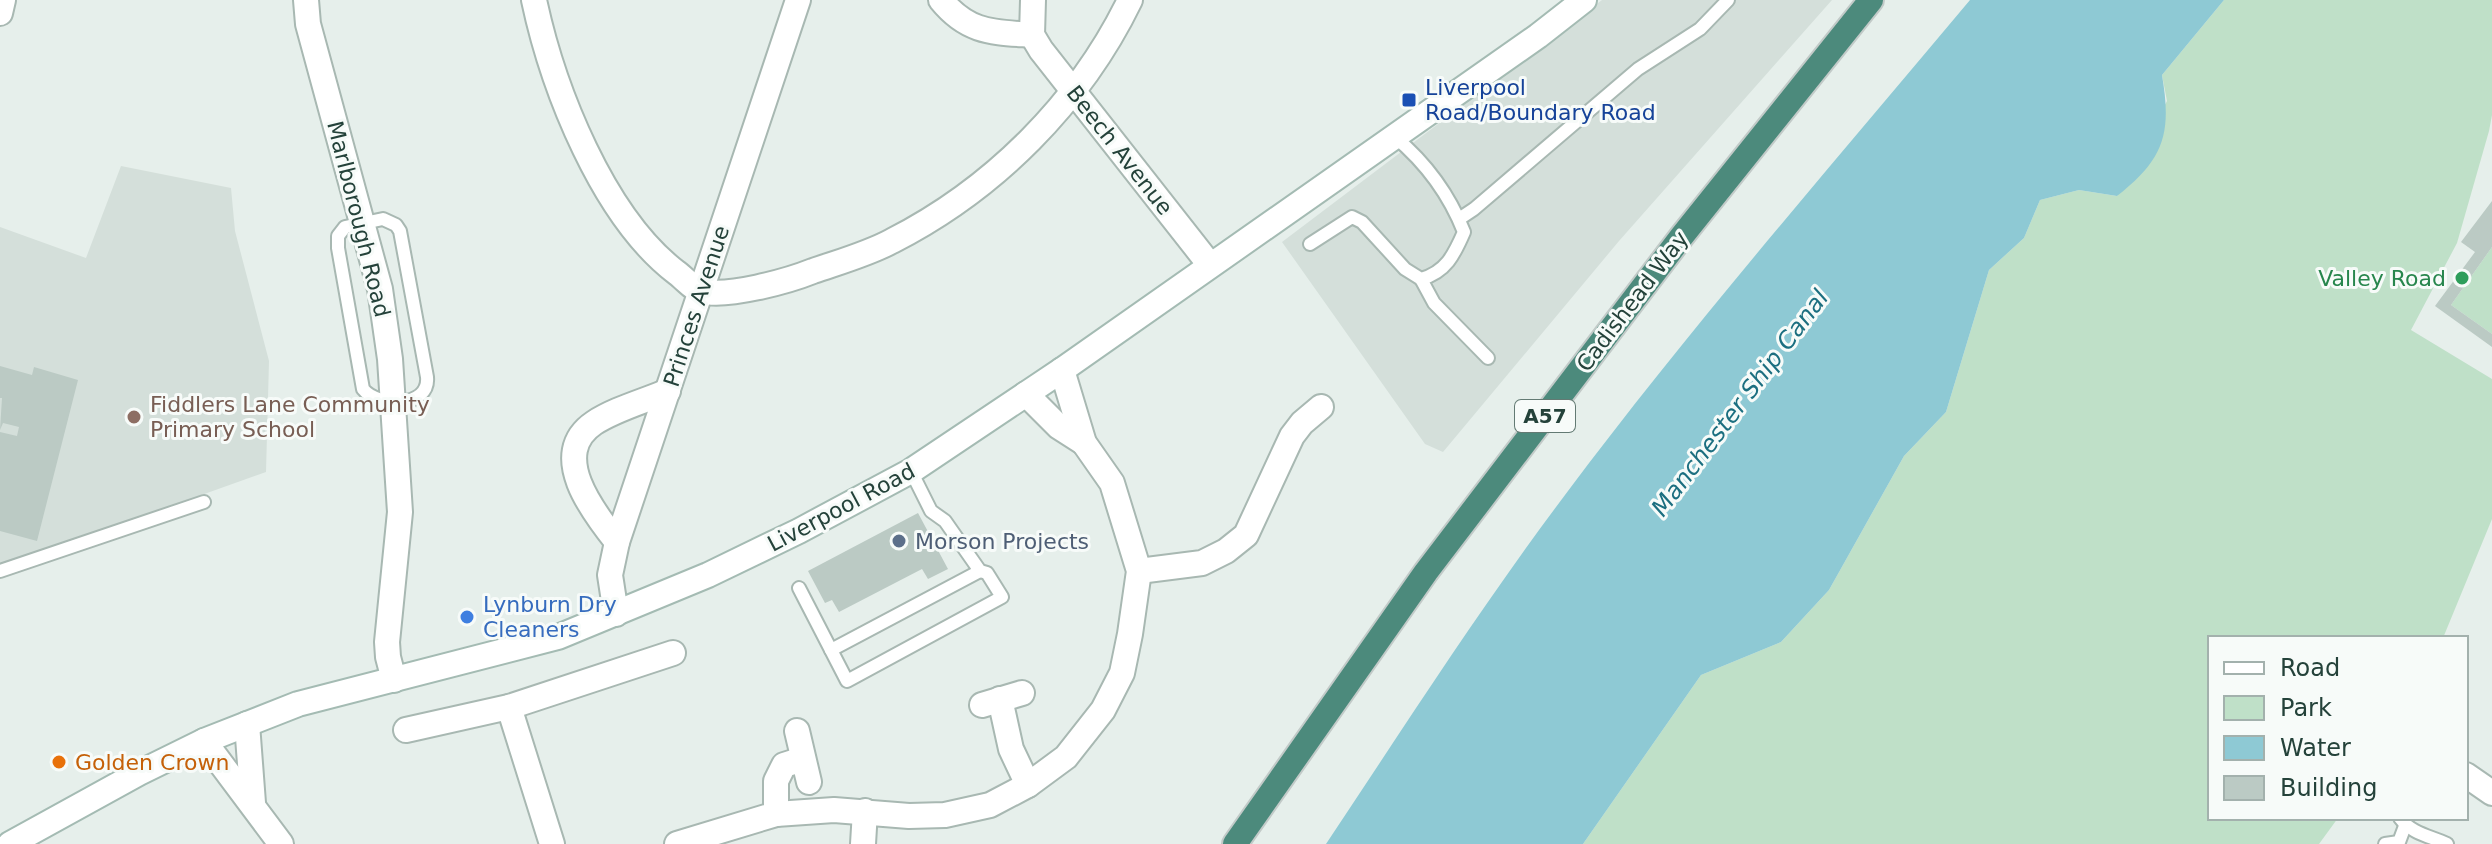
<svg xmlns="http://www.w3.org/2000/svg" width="2492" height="844" viewBox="0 0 2492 844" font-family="'DejaVu Sans',sans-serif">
	<rect width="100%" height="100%" fill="#e6efeb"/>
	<g fill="#d4dfda">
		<polygon points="1602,0 1832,0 1619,241 1443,452 1425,444 1282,242"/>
		<polygon points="121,166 231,188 235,231 269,361 266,472 0,567 0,227 86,258"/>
	</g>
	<g fill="#bfe0c8">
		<polygon points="2224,0 2492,0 2492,115 2489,131 2457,243 2411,330 2492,379 2492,519 2443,638 2210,638 2210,818 2338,818 2319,844 1583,844 1701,675 1781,642 1829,590 1904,456 1946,412 1989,270 2024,238 2040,200 2079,190 2117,196 2167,101 2162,75"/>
		<polygon points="2492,247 2492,334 2451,305"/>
	</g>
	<path fill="#8ec9d4" d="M1970,0H2224L2162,75C2172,134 2164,159 2117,196L2079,190L2040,200L2024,238L1989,270L1946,412L1904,456L1829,590L1781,642L1701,675L1583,844H1326C1404,727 1480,608 1565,495C1692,325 1833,164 1970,0Z"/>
	<g fill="#bbcac4">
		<polygon points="2492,201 2492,247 2451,305 2492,334 2492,347 2435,306 2475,252 2461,242"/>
		<polygon points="0,366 32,375 34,367 78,380 37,541 0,531 0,432 17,436 19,427 3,423 0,430 2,398 0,398"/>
		<polygon points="918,513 948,569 928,579 922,569 839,612 832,600 825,603 808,571"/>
	</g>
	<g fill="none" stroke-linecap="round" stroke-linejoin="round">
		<g stroke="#a8b8b2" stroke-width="16">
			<g id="service">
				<path d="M383,219L396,225L400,231L427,377C430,408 378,408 363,389L338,248V236L345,227Z"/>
				<polyline points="1459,219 1474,209 1638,69 1700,29 1728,0"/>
				<path d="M1310,244L1352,217L1362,222L1405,269L1421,279C1446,272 1454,255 1464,232C1449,194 1426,163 1395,137"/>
				<polyline points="1421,279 1434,303 1488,358"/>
				<polyline points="0,571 204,502"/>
				<polyline points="799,588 847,681 1002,597 987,573 980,571 945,521 931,511 911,471"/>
				<polyline points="831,650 980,571"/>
				<path d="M2400,818C2412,834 2430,836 2447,844"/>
				<polyline points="2385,844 2399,842 2405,826"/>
			</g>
		</g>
		<g stroke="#a8b8b2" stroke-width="28">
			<g id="minor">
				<polyline points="306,0 308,24 380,289 390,359 400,512 387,642 388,657 394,680"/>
				<path d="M534,0C553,89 603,217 677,273C684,278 693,289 701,291C727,298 788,281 813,271C839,262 868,254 892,241C994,189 1080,103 1130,0"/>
				<path d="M941,0C968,33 992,32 1032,35"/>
				<polyline points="1033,0 1032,35 1041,50 1210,265"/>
				<polyline points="0,13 3,0"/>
				<polyline points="1026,394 1059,427 1084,443"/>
				<path d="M617,542C593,512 548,454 594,423C615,409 645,401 668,391"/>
				<polyline points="1139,571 1202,563 1226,551 1246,535 1292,436 1302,423 1321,407"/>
				<polyline points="616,614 610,575 617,542 798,0"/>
				<polyline points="1000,699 1011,749 1028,785"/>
				<polyline points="982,705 1022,693"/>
				<polyline points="509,707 552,844"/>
				<polyline points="247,724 253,803"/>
				<polyline points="406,730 509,707 673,653"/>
				<polyline points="797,731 809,782"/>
				<polyline points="204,741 281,844"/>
				<polyline points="2466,775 2492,793"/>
				<polyline points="776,814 776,781 784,765 803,759"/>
				<polyline points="677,844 776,814 834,810 909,816 945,815 990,805 1028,785 1066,757 1103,710 1122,673 1130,634 1139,571 1112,483 1084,443 1062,370"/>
				<polyline points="863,844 865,811"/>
			</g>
		</g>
		<g stroke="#a4bbb3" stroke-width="28">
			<polyline id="secondary" points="10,844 139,773 204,741 298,704 558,637 708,575 799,531 911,471 1062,370 1538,36 1584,0"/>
		</g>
		<g stroke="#c2cac8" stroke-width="28">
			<polyline id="trunk" points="1235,844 1426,572 1682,236 1871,0"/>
		</g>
		<use href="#service" stroke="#fff" stroke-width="12"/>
		<use href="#minor" stroke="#fff" stroke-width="24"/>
		<use href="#secondary" stroke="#fff" stroke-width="24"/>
		<use href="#trunk" stroke="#4c8a7c" stroke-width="24"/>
	</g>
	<rect fill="#1a4fb4" stroke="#f7fbf9" stroke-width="3" x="1401" y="92" width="16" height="16" rx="4"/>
	<circle fill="#2e9e5b" stroke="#f7fbf9" stroke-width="3" cx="2462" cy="278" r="8"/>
	<circle fill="#8d6e63" stroke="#f7fbf9" stroke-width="3" cx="134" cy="417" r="8"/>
	<circle fill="#5c6f8a" stroke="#f7fbf9" stroke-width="3" cx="899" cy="541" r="8"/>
	<circle fill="#3f7fe0" stroke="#f7fbf9" stroke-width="3" cx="467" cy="617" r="8"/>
	<circle fill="#e8710a" stroke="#f7fbf9" stroke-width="3" cx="59" cy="762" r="8"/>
	<g text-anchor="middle" stroke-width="6" stroke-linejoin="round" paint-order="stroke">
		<rect fill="#f7fbf9" stroke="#637a73" stroke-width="2" x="1515" y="400" width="60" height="32" rx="6"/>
		<g font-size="20" font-weight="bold" fill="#24423a">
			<text x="1545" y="423">A57</text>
		</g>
		<g font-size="22" fill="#164399" stroke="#f7fbf9" text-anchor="start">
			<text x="1425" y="95">Liverpool<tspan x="1425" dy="25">Road/Boundary Road</tspan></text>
		</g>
		<g font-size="22" fill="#24423a" stroke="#f7fbf9">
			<text transform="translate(1120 150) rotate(52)" y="8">Beech Avenue</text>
			<text transform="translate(359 219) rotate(76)" y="8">Marlborough Road</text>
			<text transform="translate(1632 301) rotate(-53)" y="8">Cadishead Way</text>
			<text transform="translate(696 306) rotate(-72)" y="8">Princes Avenue</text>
			<text transform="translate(841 507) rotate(-28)" y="8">Liverpool Road</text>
		</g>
		<g font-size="22" fill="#27864d" stroke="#f7fbf9" text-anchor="end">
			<text x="2446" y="286">Valley Road</text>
		</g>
		<g font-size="22" fill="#785e54" stroke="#f7fbf9" text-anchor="start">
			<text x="150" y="412">Fiddlers Lane Community<tspan x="150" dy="25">Primary School</tspan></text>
		</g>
		<g font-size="22" fill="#4e5e75" stroke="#f7fbf9" text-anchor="start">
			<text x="915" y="549">Morson Projects</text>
		</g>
		<g font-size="22" fill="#366cbe" stroke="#f7fbf9" text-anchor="start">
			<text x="483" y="612">Lynburn Dry<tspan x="483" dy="25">Cleaners</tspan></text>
		</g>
		<g font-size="22" fill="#c56008" stroke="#f7fbf9" text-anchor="start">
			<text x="75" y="770">Golden Crown</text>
		</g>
		<g font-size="24" font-style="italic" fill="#1c6f80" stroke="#f7fbf9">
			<text transform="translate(1740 403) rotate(-53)" y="8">Manchester Ship Canal</text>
		</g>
	</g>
	<rect x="2208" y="636" width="260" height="184" fill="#f7fbf9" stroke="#a3b1ad" stroke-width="2"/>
	<rect x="2224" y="662" width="40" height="12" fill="#ffffff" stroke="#a3b1ad" stroke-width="2"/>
	<text x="2280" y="676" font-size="24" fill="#24423a">Road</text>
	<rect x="2224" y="696" width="40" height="24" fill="#bfe0c8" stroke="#a3b1ad" stroke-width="2"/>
	<text x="2280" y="716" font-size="24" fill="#24423a">Park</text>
	<rect x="2224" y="736" width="40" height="24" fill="#8ec9d4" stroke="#a3b1ad" stroke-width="2"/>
	<text x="2280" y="756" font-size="24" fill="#24423a">Water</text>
	<rect x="2224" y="776" width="40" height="24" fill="#bbcac4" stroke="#a3b1ad" stroke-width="2"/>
	<text x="2280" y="796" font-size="24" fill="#24423a">Building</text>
</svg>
